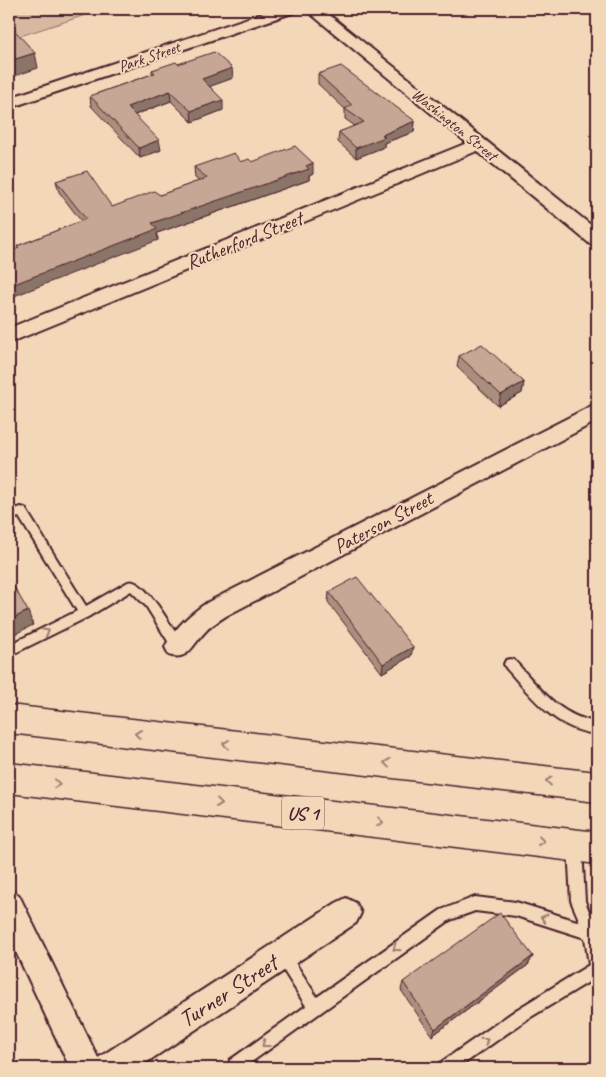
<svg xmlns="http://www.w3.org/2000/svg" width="606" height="1077" viewBox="0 0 606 1077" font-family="Caveat,sans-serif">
	<rect width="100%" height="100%" fill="#f3d7b9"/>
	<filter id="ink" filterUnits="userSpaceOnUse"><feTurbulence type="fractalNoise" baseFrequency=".02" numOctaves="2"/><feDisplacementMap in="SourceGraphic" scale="10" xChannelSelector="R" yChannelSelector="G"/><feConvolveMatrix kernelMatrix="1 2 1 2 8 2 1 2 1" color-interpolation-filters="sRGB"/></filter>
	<g filter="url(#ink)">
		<polygon fill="#d7b9a1" stroke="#906c66" points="9,9 104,9 14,38 9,31"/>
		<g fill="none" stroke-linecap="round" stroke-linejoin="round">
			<g stroke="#4a1f2b" stroke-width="4">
				<g id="service">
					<path d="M21,507L25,508L86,606L128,582C144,576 174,631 182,643L184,647L182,651L178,652L174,651L146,606L131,591L88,617L9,656V645L77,611L19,517L9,520V511Z"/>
					<path d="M510,659L514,660C539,687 559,717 597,722V734C555,730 532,697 506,668L504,664L506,660Z"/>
					<polygon points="575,840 580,842 582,847 585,901 590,914 592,910 597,908 597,977 526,1020 458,1068 438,1068 440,1063 516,1010 589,965 585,938 516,916 475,911 450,920 243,1068 228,1068 230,1060 306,1006 277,960 275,955 277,950 282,948 287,950 317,997 441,910 475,897 516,902 580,922 571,901 568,847 570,842"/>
				</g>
			</g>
			<g stroke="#4a1f2b" stroke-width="4">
				<g id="minor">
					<polygon points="275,9 298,9 295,12 9,108 9,98"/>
					<polygon points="305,9 322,9 597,230 597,246 590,244 477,151 9,343 9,328 467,143"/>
					<path d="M597,403V421L226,616C219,621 211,625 206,631C193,643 189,662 169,655L165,647C175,627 190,614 208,602Z"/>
					<polygon points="9,890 19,895 98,1058 336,903 346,898 356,903 361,913 356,923 138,1068 70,1068 9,937"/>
				</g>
			</g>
			<g stroke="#4a1f2b" stroke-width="3">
				<g id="trunk">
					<polygon points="9,705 597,772 597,802 9,733"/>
					<polygon points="9,763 597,832 597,864 9,793"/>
				</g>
			</g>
			<use href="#service" fill="#f3d7b9" fill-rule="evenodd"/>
			<use href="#minor" fill="#f3d7b9" fill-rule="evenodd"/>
			<use href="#trunk" fill="#f3d7b9" fill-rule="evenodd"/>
		</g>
		<g fill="#aa8f7f" stroke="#4a1f2b">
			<polygon points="178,64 233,78 210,86 223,110 192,122 171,101 135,115 161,150 140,158 91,106 90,96 152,74 152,70"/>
			<polygon points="318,74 415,121 414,132 384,143 384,147 356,158 338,142 339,132 355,126 345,119 345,109 318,84"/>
			<polygon points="241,162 252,162 313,174 309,176 309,180 157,233 158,240 18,248 17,246 81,221 59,192 56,181 112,207 160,195 199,181 195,178 194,167"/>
			<polygon points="459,356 524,382 522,393 498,406 457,367"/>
			<polygon points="329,592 411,656 382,673 328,602"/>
			<polygon points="533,956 528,965 432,1036 401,990 403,982"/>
		</g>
		<g fill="#8b7468" stroke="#4a1f2b">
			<polygon points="480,9 504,9 479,12"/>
			<polygon points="35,53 38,68 9,78 9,61"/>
			<polygon points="232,68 233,78 203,89 202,79"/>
			<polygon points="170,91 171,101 129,117 127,107"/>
			<polygon points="223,100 223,110 192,122 191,111"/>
			<polygon points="415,121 414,132 384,143 384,147 356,158 356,148 382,135"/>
			<polygon points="159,140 161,150 140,158 139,148"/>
			<polygon points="9,163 11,173 9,174"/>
			<polygon points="313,163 313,174 309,176 309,180 157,233 158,240 9,298 9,286 152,223"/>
			<polygon points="11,192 14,203 9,205 9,193"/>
			<polygon points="524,382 522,393 498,406 501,395"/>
			<polygon points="28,611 33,625 9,637 9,620"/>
			<polygon points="413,647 411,656 382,673 383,664"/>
			<polygon points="533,956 528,965 432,1036 435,1029"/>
		</g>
		<g fill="#c6a694" stroke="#4a1f2b">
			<polygon points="9,24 35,53 9,61"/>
			<polygon points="214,52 232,68 202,79 223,100 191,111 170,91 127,107 159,140 139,148 90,96 155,73 152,70 176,62 178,64"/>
			<polygon points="341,66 415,121 382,135 385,137 356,148 339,132 364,122 345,109 352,105 318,74"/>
			<polygon points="295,146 313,163 306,166 309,169 152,223 157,229 9,286 9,252 19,248 17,246 86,219 56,181 87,171 112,207 154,191 160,195 207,178 194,167 234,153 241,162 249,159 252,162"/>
			<polygon points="482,344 524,382 501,395 459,356"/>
			<polygon points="357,577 413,647 383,664 329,592"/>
			<polygon points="9,578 28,611 9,620"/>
			<polygon points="500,913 533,956 435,1029 403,982"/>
		</g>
		<defs><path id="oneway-chevron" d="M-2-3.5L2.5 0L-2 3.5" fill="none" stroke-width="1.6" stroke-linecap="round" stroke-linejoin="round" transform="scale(1.25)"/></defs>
		<g stroke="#9e7b72">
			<use href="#oneway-chevron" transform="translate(46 632) rotate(-27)"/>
			<use href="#oneway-chevron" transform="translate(138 734) rotate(-173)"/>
			<use href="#oneway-chevron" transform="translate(226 744) rotate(-173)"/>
			<use href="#oneway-chevron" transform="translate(387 763) rotate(-173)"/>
			<use href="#oneway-chevron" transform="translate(549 781) rotate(-173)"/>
			<use href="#oneway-chevron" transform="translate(57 784) rotate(7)"/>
			<use href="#oneway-chevron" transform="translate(219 803) rotate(7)"/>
			<use href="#oneway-chevron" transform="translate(380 822) rotate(7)"/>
			<use href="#oneway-chevron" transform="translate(541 841) rotate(7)"/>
			<use href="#oneway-chevron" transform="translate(544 918) rotate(-163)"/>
			<use href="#oneway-chevron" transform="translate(396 948) rotate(145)"/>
			<use href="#oneway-chevron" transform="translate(485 1041) rotate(-35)"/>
			<use href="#oneway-chevron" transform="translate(265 1044) rotate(143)"/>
		</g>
	</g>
	<g text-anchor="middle" stroke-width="4.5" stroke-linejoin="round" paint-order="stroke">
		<g font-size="16" fill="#4a1f2b" stroke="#f3d7b9">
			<text transform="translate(149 56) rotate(-19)" y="6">Park Street</text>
			<text transform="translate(455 124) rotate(39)" y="6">Washington Street</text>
		</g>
		<rect fill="#f3d7b9" stroke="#7d5656" stroke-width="1" x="282" y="796.5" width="42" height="33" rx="4"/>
		<g font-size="19" font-weight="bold" fill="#4a1f2b">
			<text x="303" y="820">US 1</text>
		</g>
		<g font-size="20" fill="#4a1f2b" stroke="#f3d7b9">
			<text transform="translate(244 240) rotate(-22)" y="7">Rutherford Street</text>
			<text transform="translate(383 522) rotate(-28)" y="7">Paterson Street</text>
		</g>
		<g font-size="24" fill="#4a1f2b" stroke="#f3d7b9">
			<text transform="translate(228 991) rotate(-33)" y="8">Turner Street</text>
		</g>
	</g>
	<rect width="606" height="1077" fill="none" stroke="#f3d7b9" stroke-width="30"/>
	<rect x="15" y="15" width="576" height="1047" fill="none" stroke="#4a1f2b" stroke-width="2" filter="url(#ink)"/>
</svg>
